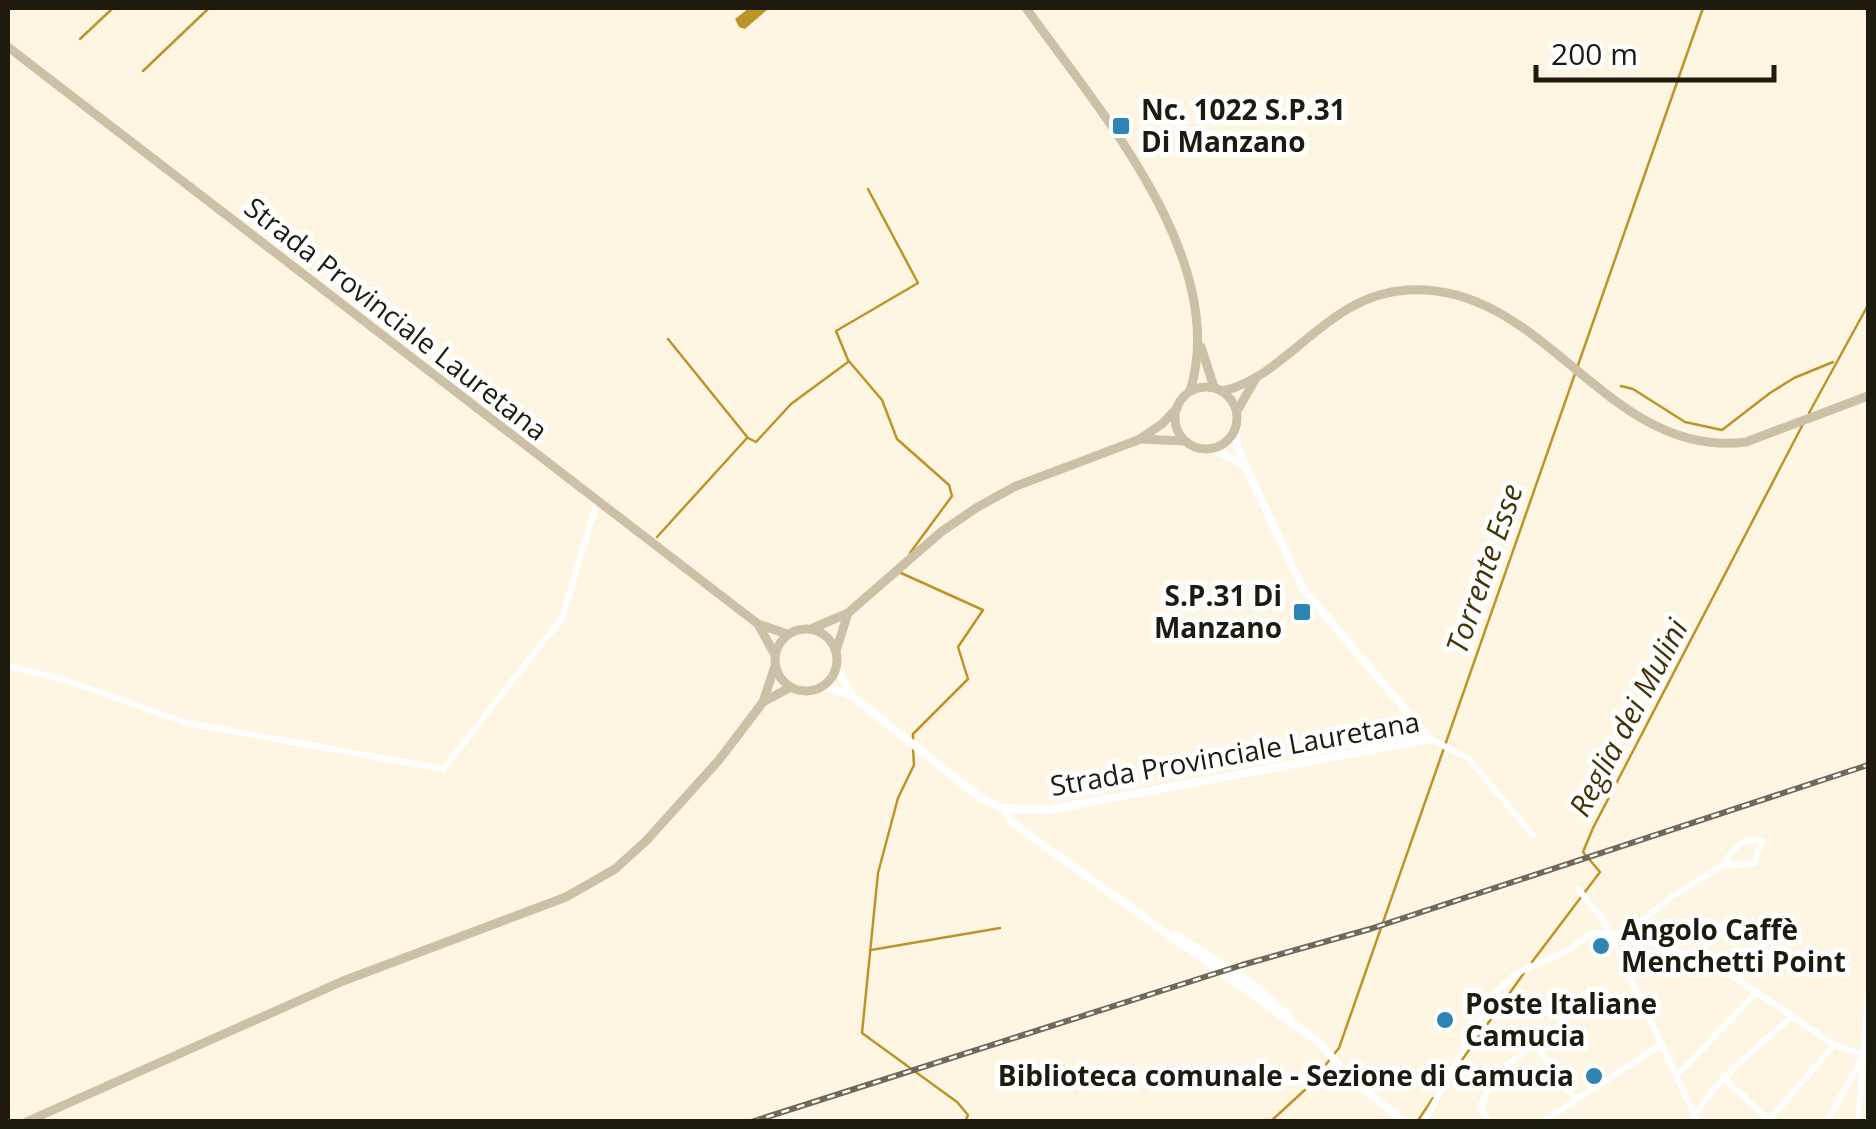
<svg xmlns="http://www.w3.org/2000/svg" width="1876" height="1129" viewBox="0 0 1876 1129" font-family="'Open Sans',sans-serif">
	<rect width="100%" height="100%" fill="#fef6e2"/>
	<polygon fill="#bd9429" points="749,8 769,8 745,29 739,27 735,19"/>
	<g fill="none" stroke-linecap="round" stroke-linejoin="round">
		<g stroke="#bd9429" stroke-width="2.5">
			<polyline points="80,39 113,8"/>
			<polyline points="143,71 209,8"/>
			<polyline points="868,189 918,283 836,331 848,360 882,400 897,439 949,485 952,496 910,553"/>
			<polyline points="668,339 748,438 756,442 791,404 848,362"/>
			<polyline points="1621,386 1633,389 1685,422 1722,430 1770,393 1794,378 1833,362"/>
			<polyline points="1809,413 1868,305"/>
			<polyline points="657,537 747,438"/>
			<polyline points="901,573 983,610 958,647 968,679 913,734 913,740"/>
			<polyline points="913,748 914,765 898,798 878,873 862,1033 957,1102 968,1115 965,1122"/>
			<polyline points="871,950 1000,928"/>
			<polyline points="1532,962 1600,872 1583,852 1593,828 1803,424"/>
			<polyline points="1459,1064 1524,973"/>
			<polyline points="1270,1122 1308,1087 1339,1048 1703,8"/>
			<polyline points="1417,1122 1433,1098"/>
		</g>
		<g stroke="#fff" stroke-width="6">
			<polyline points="8,666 65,680 187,723 443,769 562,618 597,502"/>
			<polyline points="1430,739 1468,758 1533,835"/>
			<polyline points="1578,889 1602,918 1698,1122"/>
			<path d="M1626,933L1673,896L1723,865L1754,864L1762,841C1741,836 1734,849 1723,865"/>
			<polyline points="1677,1075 1756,993"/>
			<polyline points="1725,1079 1768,1120"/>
			<polyline points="1768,1121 1834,1045"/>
			<polyline points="1424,1122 1492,996 1517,973 1567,951 1592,933 1626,933 1717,965 1834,1045 1864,1055"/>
			<polyline points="1489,1122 1480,1107 1495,1075 1534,1044 1575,1099"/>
			<polyline points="1542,1122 1662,1044"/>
			<path d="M1691,1122C1713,1080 1758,1048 1791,1017"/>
			<polyline points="1827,1122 1861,1060"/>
			<polyline points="1858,1122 1868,994"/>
		</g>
		<g stroke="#fff" stroke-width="8">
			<polyline points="1212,449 1245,465"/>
			<polyline points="836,666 852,696"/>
			<polyline points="823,686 852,696 982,799 1003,808 1047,810 1430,739 1303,589 1245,465 1237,445 1236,429"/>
			<polyline points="1003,808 1010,820 1025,832 1320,1043 1348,1076 1405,1122"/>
			<polyline points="1176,935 1249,981 1290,1017"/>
		</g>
		<g stroke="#ccc1a7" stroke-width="9">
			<path d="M1026,8C1098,109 1231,260 1190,391"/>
			<polyline points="8,47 758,624 787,634"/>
			<polyline points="1201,347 1214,387"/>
			<circle cx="1206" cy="418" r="31"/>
			<path d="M1223,391C1289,376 1327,294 1408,290C1546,282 1606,460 1746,442L1868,396"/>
			<polyline points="1237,411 1256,378"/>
			<polyline points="1140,439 1185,441"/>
			<polyline points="758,624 775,655"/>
			<polyline points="811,629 848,613 941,532 976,508 1016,486 1138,440 1162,424 1177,408"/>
			<circle cx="806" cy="660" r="31"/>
			<polyline points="836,651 848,613"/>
			<polyline points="763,702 791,687"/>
			<polyline points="26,1122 343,981 566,897 615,869 646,841 719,760 763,702 775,666"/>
		</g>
		<g stroke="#6f695a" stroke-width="6">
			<polyline id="rail" points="751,1122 1242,965 1370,929 1868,765"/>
		</g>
		<use href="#rail" stroke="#fff" stroke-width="2.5" stroke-dasharray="8" stroke-linecap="butt"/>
	</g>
	<g fill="#2e85b4" stroke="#fff" stroke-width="4">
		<rect x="1111" y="116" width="20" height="20" rx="5"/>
		<rect x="1292" y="602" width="20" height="20" rx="5"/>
		<circle cx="1601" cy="946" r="10"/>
		<circle cx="1445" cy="1020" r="10"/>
		<circle cx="1594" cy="1076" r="10"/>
	</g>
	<g text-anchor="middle" stroke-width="10" stroke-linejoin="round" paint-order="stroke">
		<g font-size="28" font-weight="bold" fill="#1f1a0e" stroke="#fff" text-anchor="start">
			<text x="1141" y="120">Nc. 1022 S.P.31<tspan x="1141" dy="32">Di Manzano</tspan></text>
			<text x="1282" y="606" text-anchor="end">S.P.31 Di<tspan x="1282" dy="32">Manzano</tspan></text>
			<text x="1621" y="940">Angolo Caffè<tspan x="1621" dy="32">Menchetti Point</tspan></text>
			<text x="1465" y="1014">Poste Italiane<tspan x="1465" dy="32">Camucia</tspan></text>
			<text x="1574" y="1086" text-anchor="end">Biblioteca comunale - Sezione di Camucia</text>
		</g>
		<g font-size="28" fill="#1f1a0e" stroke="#fff">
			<text transform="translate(396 319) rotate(38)" y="10">Strada Provinciale Lauretana</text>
			<text transform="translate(1235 754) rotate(-10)" y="10">Strada Provinciale Lauretana</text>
		</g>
		<g font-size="30" font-style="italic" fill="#433306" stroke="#fff">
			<text transform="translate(1485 569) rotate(-71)" y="10">Torrente Esse</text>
			<text transform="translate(1629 718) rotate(-62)" y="10">Reglia dei Mulini</text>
		</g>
	</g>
	<rect width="1876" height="1129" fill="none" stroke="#1f1a0e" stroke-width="20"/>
	<path d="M1536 65v15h238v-15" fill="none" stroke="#1f1a0e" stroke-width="5"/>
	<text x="1551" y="65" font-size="30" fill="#1f1a0e" stroke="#ffffff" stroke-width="8" paint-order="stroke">200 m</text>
</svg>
